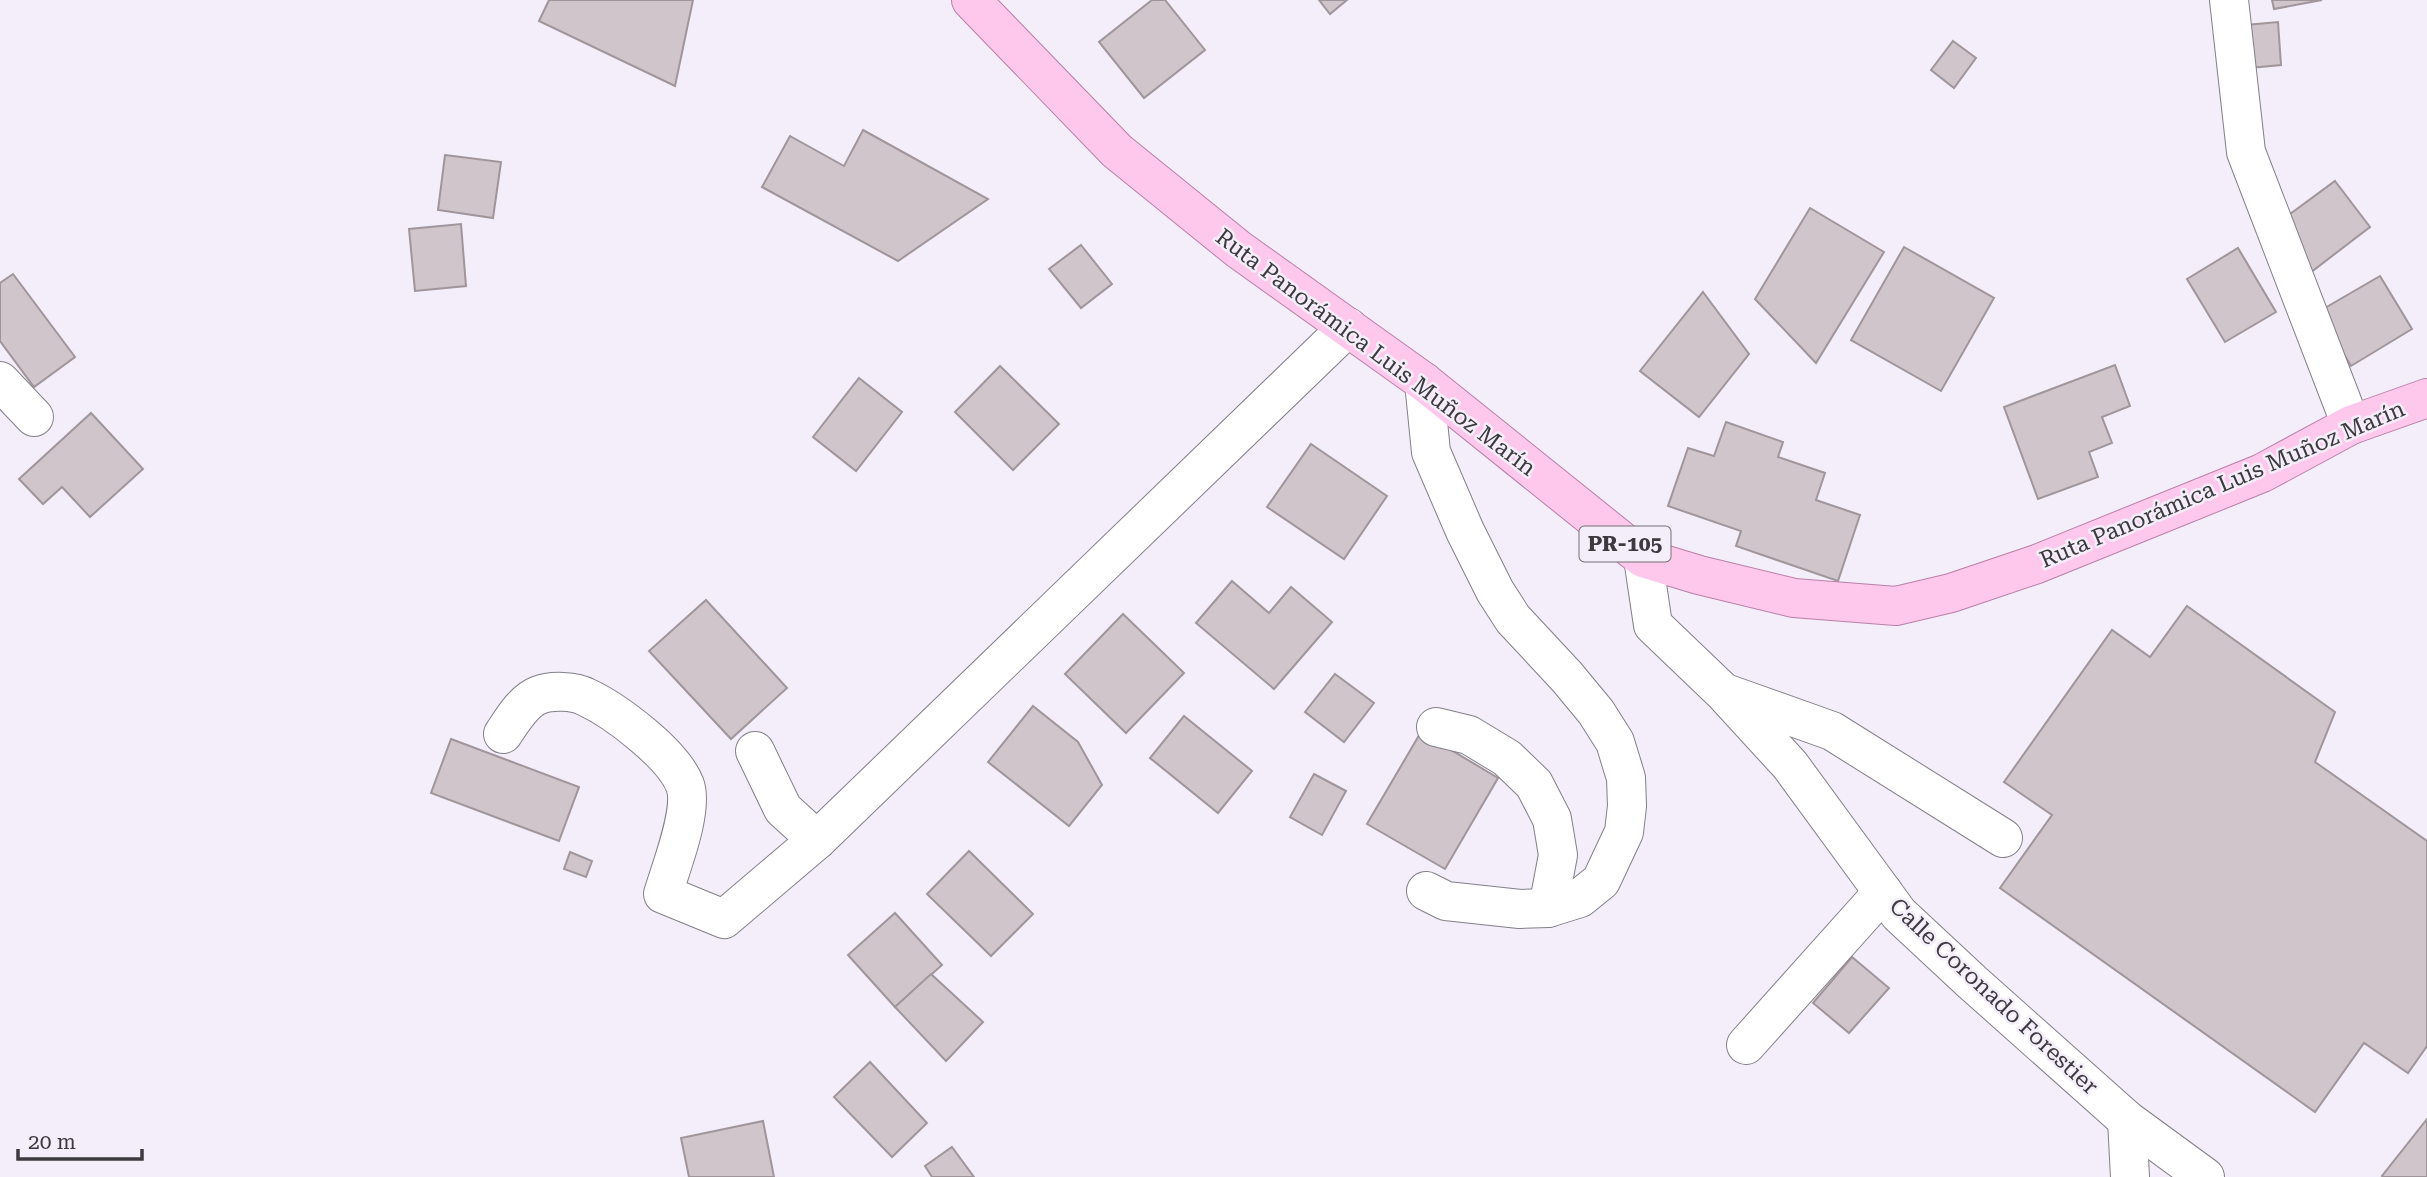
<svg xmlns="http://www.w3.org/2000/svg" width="2427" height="1177" viewBox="0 0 2427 1177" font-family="'Roboto Serif',serif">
	<rect width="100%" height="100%" fill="#f3eef9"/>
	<g fill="#d0c5cb" stroke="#a0959b" stroke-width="2">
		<polygon points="549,0 693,0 675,86 539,21"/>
		<polygon points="1152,0 1165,0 1205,50 1144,98 1099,42"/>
		<polygon points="1319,0 1347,0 1330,14"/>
		<polygon points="2272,0 2322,0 2274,9"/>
		<polygon points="2278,22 2281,65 2250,68 2246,25"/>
		<polygon points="1953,41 1976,58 1954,88 1931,70"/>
		<polygon points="863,130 988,199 898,261 762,187 790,136 844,166"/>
		<polygon points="445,155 501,162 493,218 438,210"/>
		<polygon points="2335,181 2370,227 2306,276 2286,217"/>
		<polygon points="1810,208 1884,252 1816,363 1755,299"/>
		<polygon points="461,224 466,286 415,291 409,229"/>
		<polygon points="1081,245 1112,284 1081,308 1049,269"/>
		<polygon points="1904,247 1994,298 1941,391 1851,340"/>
		<polygon points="2238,248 2276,312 2225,342 2187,279"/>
		<polygon points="13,274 75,357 34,387 0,341 0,283"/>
		<polygon points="2380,276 2412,329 2351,366 2318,312"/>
		<polygon points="1703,292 1749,354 1699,417 1640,371"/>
		<polygon points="2115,365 2130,406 2102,417 2112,443 2089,452 2098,477 2038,499 2004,407"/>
		<polygon points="1000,366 1059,424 1013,470 955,412"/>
		<polygon points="859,378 902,412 856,471 813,437"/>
		<polygon points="91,413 143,469 90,517 62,487 43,504 19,479"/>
		<polygon points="1726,422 1783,442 1778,457 1825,473 1816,500 1860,515 1838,581 1736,546 1741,531 1668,506 1688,448 1714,456"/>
		<polygon points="1311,444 1387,496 1344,559 1267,507"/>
		<polygon points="1232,581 1269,613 1291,587 1332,622 1274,689 1196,623"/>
		<polygon points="706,600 787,688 731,739 649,651"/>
		<polygon points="2187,606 2335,712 2315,762 2427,841 2427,1046 2408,1073 2364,1043 2315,1112 2000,888 2052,815 2004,782 2112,630 2150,657"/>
		<polygon points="1123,614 1184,673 1126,733 1065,674"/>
		<polygon points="1335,674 1374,703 1344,742 1305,712"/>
		<polygon points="1033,706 1078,742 1102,785 1069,826 988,762"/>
		<polygon points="1184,716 1252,771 1218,813 1150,758"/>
		<polygon points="1421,732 1498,778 1445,869 1367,824"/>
		<polygon points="451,739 579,787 559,841 431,793"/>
		<polygon points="1314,774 1346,791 1322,835 1290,817"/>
		<polygon points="969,851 1033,914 991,956 927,894"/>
		<polygon points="570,852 592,861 586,877 564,869"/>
		<polygon points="895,913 942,965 895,1007 848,955"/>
		<polygon points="1852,957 1889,988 1849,1033 1813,1003"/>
		<polygon points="931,974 983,1022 946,1061 895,1007"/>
		<polygon points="870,1062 927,1123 892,1157 834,1097"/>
		<polygon points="2427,1119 2427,1177 2384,1177 2382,1176"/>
		<polygon points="763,1121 774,1177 689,1177 681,1138"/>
		<polygon points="952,1147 974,1177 932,1177 925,1166"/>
	</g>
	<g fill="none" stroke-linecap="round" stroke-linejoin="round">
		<g stroke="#837f88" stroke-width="40">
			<g id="minor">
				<polyline points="2229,0 2246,152 2351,425"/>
				<polyline points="0,381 34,417"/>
				<polyline points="1424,382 1431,452 1465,531 1495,591 1513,619 1567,677 1596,712 1615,742 1626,778 1627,806 1624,832 1601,881 1580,898 1548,908 1520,909 1446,901 1426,891"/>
				<polyline points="1643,558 1653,625 1723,692 1790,765 1899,914 1972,982 2127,1120 2205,1177"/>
				<polyline points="1728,694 1832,731 2003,838"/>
				<polyline points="1436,727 1469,735 1507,758 1534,784 1552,819 1558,855 1548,908"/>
				<path d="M503,734C512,721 523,701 539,695C551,690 575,691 586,697C616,711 673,754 685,785C694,810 671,867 663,894L724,919L817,840L1348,327"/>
				<polyline points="755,751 783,809 817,840"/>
				<polyline points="1746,1045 1883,892"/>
				<polyline points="2127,1120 2130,1177"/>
			</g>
		</g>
		<g stroke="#ba7fa7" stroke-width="40">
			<polyline id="major" points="971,0 1117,151 1238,249 1424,382 1643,558 1699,575 1794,598 1896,606 1951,593 2037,564 2262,473 2351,425 2427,398"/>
		</g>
		<use href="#minor" stroke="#fff" stroke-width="38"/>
		<use href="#major" stroke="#fec8ec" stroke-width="38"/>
	</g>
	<g text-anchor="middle" stroke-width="5" stroke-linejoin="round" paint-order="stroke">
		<rect fill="#f3eef9" stroke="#737076" stroke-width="2" x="1579.5" y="526.5" width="91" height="35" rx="5"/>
		<g font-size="21" font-weight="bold" fill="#3c3a3e">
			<text x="1625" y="551">PR-105</text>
		</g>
		<g font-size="23" fill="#3c3a3e" stroke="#f3eef9">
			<text transform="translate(1376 352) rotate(37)" y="8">Ruta Panorámica Luis Muñoz Marín</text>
			<text transform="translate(2222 484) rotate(-23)" y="8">Ruta Panorámica Luis Muñoz Marín</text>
			<text transform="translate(1994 996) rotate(43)" y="8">Calle Coronado Forestier</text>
		</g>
	</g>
	<path d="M18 1149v10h124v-10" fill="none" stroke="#3c3a3e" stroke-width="3.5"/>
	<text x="28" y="1149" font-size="21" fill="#3c3a3e" stroke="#f3eef9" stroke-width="5" paint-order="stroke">20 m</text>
</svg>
